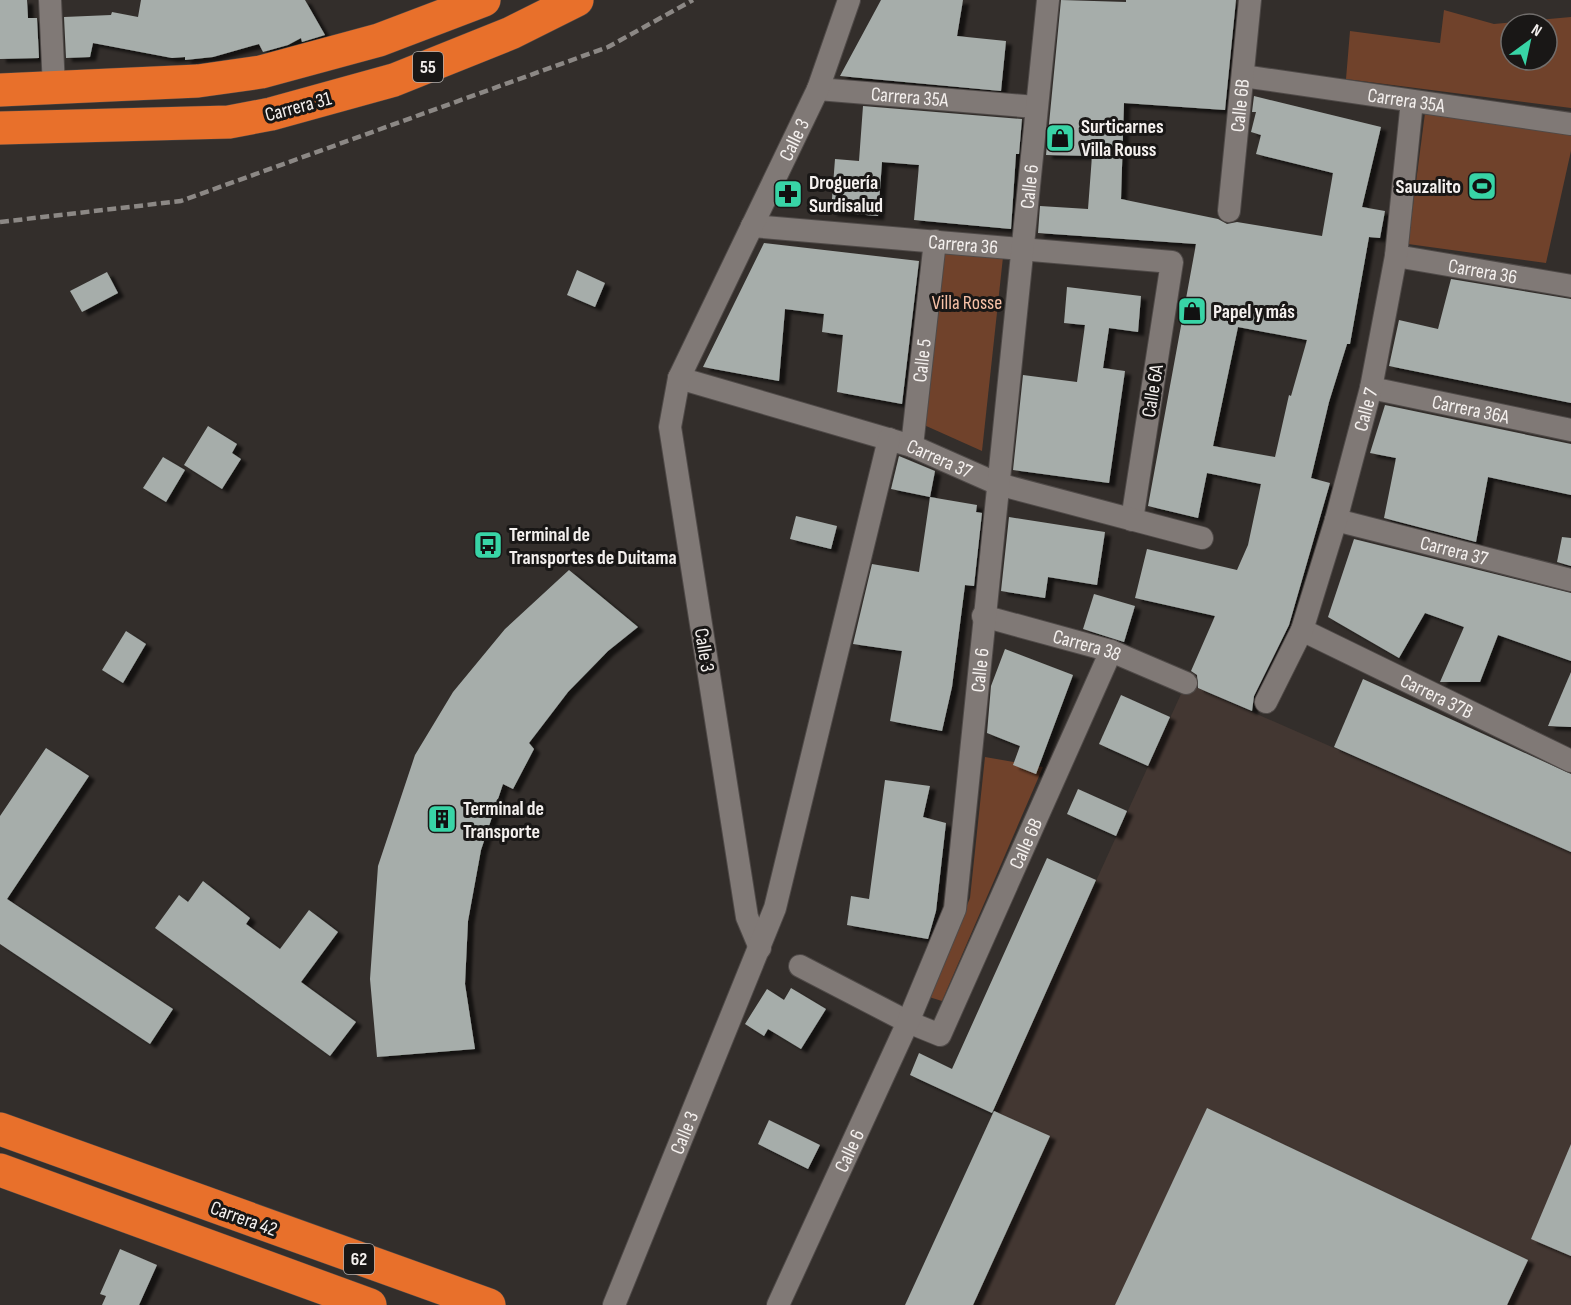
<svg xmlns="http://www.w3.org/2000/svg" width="1571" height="1305" viewBox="0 0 1571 1305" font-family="'Sofia Sans Condensed',sans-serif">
	<defs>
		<filter id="shadow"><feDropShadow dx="6" dy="4" stdDeviation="1.5" flood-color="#0009"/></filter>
	</defs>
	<rect width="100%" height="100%" fill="#332e2b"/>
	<polygon fill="#433732" points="1186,683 1571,852 1571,1305 910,1305 1031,1024"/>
	<g fill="#70422b" fill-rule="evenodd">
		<path d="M1444,10L1494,24L1571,17V108L1346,79L1350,31L1440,43ZM1511,24H1547V60H1511Z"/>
		<polygon points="1425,113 1571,135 1571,151 1546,263 1408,244"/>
		<polygon points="941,249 1003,257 982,451 924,425"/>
		<polygon points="985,757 1043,767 942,1001 929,997 970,898"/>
	</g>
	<g fill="#a6adaa" fill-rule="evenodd" filter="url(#shadow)">
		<polygon points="0,0 27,0 28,18 37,18 39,58 0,59"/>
		<polygon points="141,0 305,0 325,35 302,42 301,38 288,45 263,52 259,44 213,57 185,60 185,57 172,58 93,43 90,57 66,58 64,17 111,15 112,12 138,17"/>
		<polygon points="881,0 963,0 957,36 1006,41 1001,91 840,76"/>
		<path d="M1061,0L1126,2V0H1236L1225,110L1124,103L1121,199L1218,219L1227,224L1237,222L1322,236L1333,173L1256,154L1261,135L1251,132L1256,112H1252L1254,96L1381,127L1362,207L1385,211L1380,238L1369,237L1350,344H1347L1329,402L1311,478L1330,483L1289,625L1254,696L1252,711L1198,688L1197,675L1191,671L1215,616L1135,598L1147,549L1237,570L1248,545L1261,484L1207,473L1198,518L1148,506L1196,244L1038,233L1040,206L1088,209L1092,156L1046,155ZM1238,327L1307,340L1291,396L1289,395L1275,457L1213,446Z"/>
		<polygon points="863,106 1022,119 1019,154 1016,154 1011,229 914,220 919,165 882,162 878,216 831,212 835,159 859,161"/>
		<polygon points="764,243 919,261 902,404 837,392 843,335 822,332 824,314 785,309 779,381 703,367"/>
		<polygon points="577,270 605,283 595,307 567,295"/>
		<polygon points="107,272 118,293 82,312 70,291"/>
		<polygon points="1451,279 1571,299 1571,403 1389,366 1399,320 1438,329"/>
		<polygon points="1067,287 1141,296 1138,332 1109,328 1103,368 1125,371 1109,483 1013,470 1023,375 1077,382 1085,325 1064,323"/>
		<polygon points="1385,405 1571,444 1571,495 1488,477 1476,542 1384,518 1396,458 1370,453"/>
		<polygon points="208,426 237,444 232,453 241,459 222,489 184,465"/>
		<polygon points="899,456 935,471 930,497 891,489"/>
		<polygon points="163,457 185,470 166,502 143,488"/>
		<polygon points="930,497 977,505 976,512 982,513 974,586 965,585 952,687 942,731 890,721 902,651 853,644 872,564 919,572"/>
		<polygon points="796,516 837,526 831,549 790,539"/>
		<polygon points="1009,517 1105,532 1097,585 1048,577 1045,598 1001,591"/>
		<polygon points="1562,537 1571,538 1571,566 1557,562"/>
		<polygon points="1354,539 1571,593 1571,661 1498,635 1480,682 1440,682 1464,627 1425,613 1399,658 1328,617"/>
		<polygon points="569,570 638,627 608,651 568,692 529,743 534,749 513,789 503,784 481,850 468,921 465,984 475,1049 377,1057 370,979 378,866 415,755 453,692 505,629"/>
		<polygon points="1094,594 1135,606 1124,642 1083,629"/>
		<polygon points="126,631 146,644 123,683 102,670"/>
		<polygon points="1005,649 1073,675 1036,774 1013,765 1020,746 987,733 991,686"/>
		<polygon points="1571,672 1571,727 1548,726"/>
		<polygon points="1363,679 1571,774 1571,852 1334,747"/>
		<polygon points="1121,695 1170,717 1148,766 1099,744"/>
		<polygon points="46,748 89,776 7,899 173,1009 150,1044 0,944 0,816"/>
		<polygon points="885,780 930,786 923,817 946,823 936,911 928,939 847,925 851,896 869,899"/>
		<polygon points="1078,789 1127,811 1116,836 1067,814"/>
		<polygon points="1047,858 1096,880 992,1113 910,1075 919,1053 952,1069"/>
		<polygon points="203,881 250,918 246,924 280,949 309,910 338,932 301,982 356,1022 330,1056 155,928 179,895 188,902"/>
		<polygon points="791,988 826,1009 801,1049 768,1029 764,1036 745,1024 767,989 784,1000"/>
		<polygon points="1207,1108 1528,1260 1507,1305 1115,1305"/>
		<polygon points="994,1111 1050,1136 973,1305 905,1305"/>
		<polygon points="769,1120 820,1145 808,1169 758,1144"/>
		<polygon points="1571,1144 1571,1256 1531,1239"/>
		<polygon points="120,1249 157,1265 139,1305 102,1305 106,1296 100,1294"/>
	</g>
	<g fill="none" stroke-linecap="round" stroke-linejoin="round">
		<g stroke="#4f4a48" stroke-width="24">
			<g id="street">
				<polyline points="50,0 54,88"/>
				<path id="s1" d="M1243,76L1571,124"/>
				<path id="s2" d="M818,89L1036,107"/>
				<path id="s3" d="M1229,211L1250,0"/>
				<path id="s4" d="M752,226L1172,262L1132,520"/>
				<path id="s5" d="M1396,256L1571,286"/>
				<path id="s6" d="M679,378L912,446L998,484L1202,538"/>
				<path id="s7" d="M1371,388L1571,430"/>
				<path id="s8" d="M912,446L935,241"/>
				<path id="s9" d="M1336,520L1571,580"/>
				<path id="s10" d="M983,616L1111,651L1186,683"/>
				<path id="s11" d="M1302,630L1571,761"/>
				<path id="s12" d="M1266,702L1302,630L1336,520L1371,388L1396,256L1412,101"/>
				<path id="s13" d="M760,948L747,917L670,427L679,378L818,89L849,0"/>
				<path id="s14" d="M800,966L908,1022L940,1035L1111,651"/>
				<path id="s15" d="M614,1305L775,908L889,439"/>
				<path id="s16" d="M778,1305L908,1022L955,909L1048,0"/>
			</g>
		</g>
		<g stroke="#4f4a48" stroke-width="34">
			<g id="highway">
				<polyline points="0,90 198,81 261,72 379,40 484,0"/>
				<polyline points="0,128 229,122 271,114 394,80 511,33 577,0"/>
				<polyline points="0,1129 489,1305"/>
				<polyline points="0,1170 370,1305"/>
			</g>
		</g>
		<use href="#street" stroke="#807976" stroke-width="22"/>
		<use href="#highway" stroke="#e8702b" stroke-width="33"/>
		<polyline stroke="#8c8885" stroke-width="4.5" stroke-dasharray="9 4.5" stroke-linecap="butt" points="0,222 181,201 608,47 693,0"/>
	</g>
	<defs>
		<g id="shop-square" transform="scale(1.5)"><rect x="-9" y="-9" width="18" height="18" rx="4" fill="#38d4a6" stroke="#191716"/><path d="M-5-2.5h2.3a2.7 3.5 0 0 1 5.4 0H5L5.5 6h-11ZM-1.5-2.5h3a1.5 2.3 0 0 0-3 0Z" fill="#111"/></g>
		<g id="stadium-square" transform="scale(1.5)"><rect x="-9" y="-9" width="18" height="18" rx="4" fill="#38d4a6" stroke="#191716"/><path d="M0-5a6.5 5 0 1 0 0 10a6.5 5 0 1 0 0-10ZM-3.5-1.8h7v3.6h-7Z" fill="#111"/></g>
		<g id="pharmacy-square" transform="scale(1.5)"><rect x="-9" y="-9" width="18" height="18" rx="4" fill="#38d4a6" stroke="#191716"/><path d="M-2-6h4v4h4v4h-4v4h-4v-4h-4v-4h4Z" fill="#111"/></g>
		<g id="bus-square" transform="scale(1.5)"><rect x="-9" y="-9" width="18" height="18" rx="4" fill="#38d4a6" stroke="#191716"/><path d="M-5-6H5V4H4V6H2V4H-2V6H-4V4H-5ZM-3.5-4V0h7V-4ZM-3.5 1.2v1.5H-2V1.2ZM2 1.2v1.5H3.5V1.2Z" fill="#111"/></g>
		<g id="building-square" transform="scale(1.5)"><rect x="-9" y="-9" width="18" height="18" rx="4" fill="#38d4a6" stroke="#191716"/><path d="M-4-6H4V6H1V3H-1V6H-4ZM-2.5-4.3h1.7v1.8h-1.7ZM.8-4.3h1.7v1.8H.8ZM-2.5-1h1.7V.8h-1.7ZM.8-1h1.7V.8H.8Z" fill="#111"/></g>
	</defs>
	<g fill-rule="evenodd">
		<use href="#shop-square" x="1060" y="138"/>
		<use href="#stadium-square" x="1482" y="186"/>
		<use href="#pharmacy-square" x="788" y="194"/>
		<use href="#shop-square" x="1192" y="311"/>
		<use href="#bus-square" x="488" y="545"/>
		<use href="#building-square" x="442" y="819"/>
	</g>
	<g text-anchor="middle" stroke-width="6" stroke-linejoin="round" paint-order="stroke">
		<g fill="#191716" stroke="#b2afad" stroke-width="1.5">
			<rect x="413" y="52" width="30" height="30" rx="4.5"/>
			<rect x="344" y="1244" width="30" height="30" rx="4.5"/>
		</g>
		<g font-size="18" font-weight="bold" fill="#f4f0ee">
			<text x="428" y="73">55</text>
			<text x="359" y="1265">62</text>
		</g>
		<g font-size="20" fill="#f4f0ee" stroke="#191716">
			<text dy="7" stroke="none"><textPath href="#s2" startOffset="92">Carrera 35A</textPath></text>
			<text dy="7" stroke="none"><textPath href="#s1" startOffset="165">Carrera 35A</textPath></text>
			<text transform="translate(298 106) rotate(-15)" y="7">Carrera 31</text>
			<text dy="7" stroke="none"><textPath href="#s3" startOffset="106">Calle 6B</textPath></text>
			<text dy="7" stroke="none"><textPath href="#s13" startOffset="844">Calle 3</textPath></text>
			<text dy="7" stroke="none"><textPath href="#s16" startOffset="1160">Calle 6</textPath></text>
			<text dy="7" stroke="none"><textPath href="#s4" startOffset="212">Carrera 36</textPath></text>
			<text dy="7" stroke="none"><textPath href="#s5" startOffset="88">Carrera 36</textPath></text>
			<text dy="7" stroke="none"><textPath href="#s8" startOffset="86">Calle 5</textPath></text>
			<text transform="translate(1152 391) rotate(-81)" y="7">Calle 6A</text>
			<text dy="7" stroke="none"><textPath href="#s12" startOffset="310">Calle 7</textPath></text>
			<text dy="7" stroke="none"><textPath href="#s7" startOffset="102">Carrera 36A</textPath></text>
			<text dy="7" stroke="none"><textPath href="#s6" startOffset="273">Carrera 37</textPath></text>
			<text dy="7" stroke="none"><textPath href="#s9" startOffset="122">Carrera 37</textPath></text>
			<text dy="7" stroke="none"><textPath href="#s10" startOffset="108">Carrera 38</textPath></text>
			<text transform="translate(705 650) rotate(81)" y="7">Calle 3</text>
			<text dy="7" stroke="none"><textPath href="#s16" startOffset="674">Calle 6</textPath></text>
			<text dy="7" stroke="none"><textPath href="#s11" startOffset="150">Carrera 37B</textPath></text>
			<text dy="7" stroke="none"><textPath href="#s14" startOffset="366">Calle 6B</textPath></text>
			<text dy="7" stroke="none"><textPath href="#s15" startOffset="186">Calle 3</textPath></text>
			<text dy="7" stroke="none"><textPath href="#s16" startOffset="170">Calle 6</textPath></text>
			<text transform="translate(244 1218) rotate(20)" y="7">Carrera 42</text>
		</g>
		<g font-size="20" font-weight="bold" fill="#f4f0ee" stroke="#191716" text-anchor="start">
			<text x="1081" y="133">Surticarnes<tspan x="1081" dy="23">Villa Rouss</tspan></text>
			<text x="809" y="189">Droguería<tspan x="809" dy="23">Surdisalud</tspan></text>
			<text x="1461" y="193" text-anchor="end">Sauzalito</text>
			<text x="1213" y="318">Papel y más</text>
			<text x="509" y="541">Terminal de<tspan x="509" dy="23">Transportes de Duitama</tspan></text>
			<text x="463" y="815">Terminal de<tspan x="463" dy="23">Transporte</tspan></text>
		</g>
		<g font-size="20" fill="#f7c1a7" stroke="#191716">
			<text x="967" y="309">Villa Rosse</text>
		</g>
	</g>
	<g transform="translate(1529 42) rotate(33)"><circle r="28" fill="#191716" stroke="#716e6c" stroke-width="1.5"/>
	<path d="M0-4.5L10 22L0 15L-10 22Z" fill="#38d4a6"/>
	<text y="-9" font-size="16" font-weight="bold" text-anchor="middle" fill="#f4f0ee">N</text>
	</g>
</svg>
